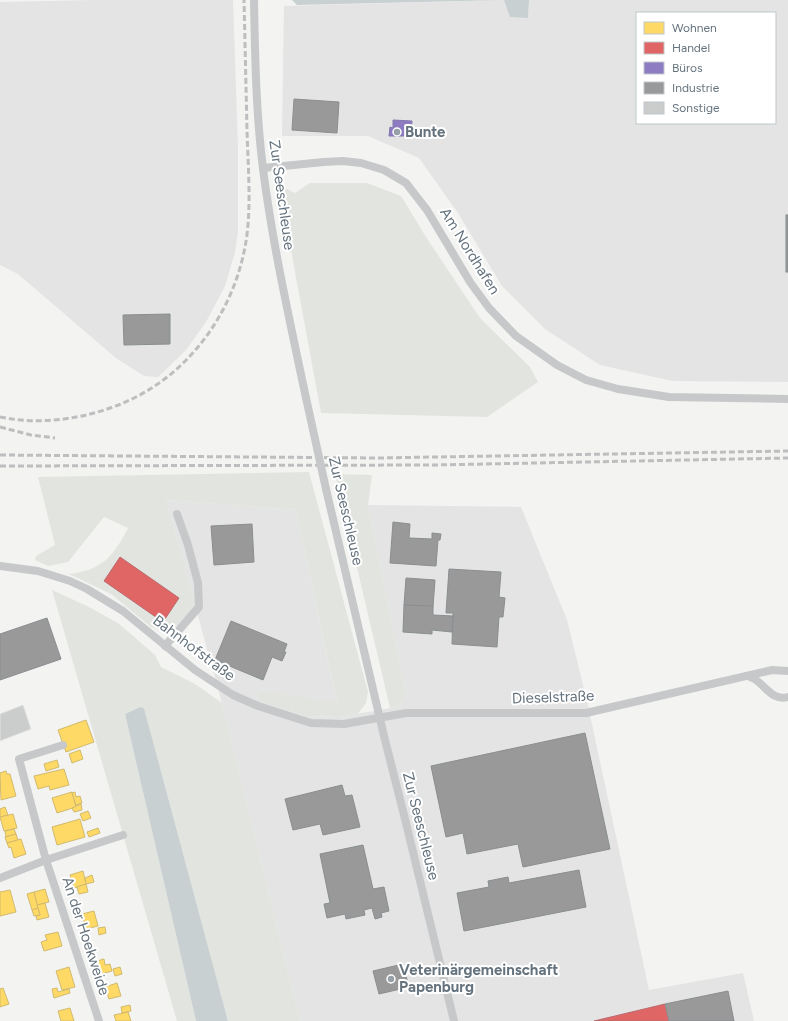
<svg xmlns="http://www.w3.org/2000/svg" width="788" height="1021" viewBox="0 0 788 1021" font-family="Figtree,sans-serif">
	<rect width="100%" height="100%" fill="#f3f3f1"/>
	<g fill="#e3e4e3" fill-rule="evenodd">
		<polygon points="96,0 233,0 238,149 238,231 235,252 225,286 206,322 186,350 158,377 144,376 116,358 18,274 0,265 0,2"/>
		<path d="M505,0L528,18L529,0H788V382L673,381L600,365L545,329L502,286L458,213L419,158L368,136H282L284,6ZM637,13H775V123H637Z"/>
		<polygon points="166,500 296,510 337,704 259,690 257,700 304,716 339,717 397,707 406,696 368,505 521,507 567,620 587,701 649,990 743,973 754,1021 300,1021 222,703"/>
	</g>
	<g fill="#e2e5df">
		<polygon points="310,183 367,183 401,196 426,237 480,318 530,367 538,382 487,417 321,413 279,185 295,193"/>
		<path d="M309,472L368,692L366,703L358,714L339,717L304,716L257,701L259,690L337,703L296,510L166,500L196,608L175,627L164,632L151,627L111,594L69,574C102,570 113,557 128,528L104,517L68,562L48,566L35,560L36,556L55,545L38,477Z"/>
		<polygon points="335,474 372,475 368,505 406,696 397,707 390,708"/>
		<polygon points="52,590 87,606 118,623 155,655 161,667 195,684 222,703 300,1021 228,1021 144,708 140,707 125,714 196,1021 177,1021"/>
	</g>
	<g fill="#c8d0d2">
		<polygon points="292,0 529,0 528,18 510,17 504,0 297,5"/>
		<polygon points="140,707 144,708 228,1021 196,1021 125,714"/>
	</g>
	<g fill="#ffd966" stroke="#d1ba6d">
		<polygon points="86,720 94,742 66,752 58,730"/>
		<polygon points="80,750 83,759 72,763 69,754"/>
		<polygon points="57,760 59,767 46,771 44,764"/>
		<polygon points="64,769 69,785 50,790 49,786 38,789 34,776"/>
		<polygon points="6,771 7,774 10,774 16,796 1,800 0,773"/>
		<polygon points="72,792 76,807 57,813 52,798"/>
		<polygon points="75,792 76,797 80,796 82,803 76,805 72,793"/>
		<polygon points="81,804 82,810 74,812 72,808"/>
		<polygon points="5,807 8,815 0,817 0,809"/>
		<polygon points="88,811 91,818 83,821 80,814"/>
		<polygon points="13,814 17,828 4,831 0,817"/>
		<polygon points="80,819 85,837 57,845 52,827"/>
		<polygon points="98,828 100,833 89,837 87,832"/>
		<polygon points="14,829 16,834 6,837 5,831"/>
		<polygon points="16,834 18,840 7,843 5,837"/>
		<polygon points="21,839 26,854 14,858 11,847 9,848 7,843"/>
		<polygon points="83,871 86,884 74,888 70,875"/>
		<polygon points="92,875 94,882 86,884 85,878"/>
		<polygon points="86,884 88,892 79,894 77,887"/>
		<polygon points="45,889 49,902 37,905 34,892"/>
		<polygon points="10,890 16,912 0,916 0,892"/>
		<polygon points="34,892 38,908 32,910 27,894"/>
		<polygon points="45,903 49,917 37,920 36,916 40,915 37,905"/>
		<polygon points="38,908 40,915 34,916 32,910"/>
		<polygon points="94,911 98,926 86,929 82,914"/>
		<polygon points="105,927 106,933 99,935 98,928"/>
		<polygon points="58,932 62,946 44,951 41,942 47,940 45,935"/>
		<polygon points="104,959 105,965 110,964 112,971 94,976 90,963"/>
		<polygon points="69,967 75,987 62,990 56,971"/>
		<polygon points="120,967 122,974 115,976 113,969"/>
		<polygon points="117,983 121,996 109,999 105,987"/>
		<polygon points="3,988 9,1004 0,1007 0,989"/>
		<polygon points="57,988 58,992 69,989 70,993 54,998 52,989"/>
		<polygon points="130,1005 131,1011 122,1013 121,1007"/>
		<polygon points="70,1008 74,1021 61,1021 58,1011"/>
		<polygon points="128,1012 131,1021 116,1021 114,1015"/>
	</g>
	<g fill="#e06666" stroke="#bb6a6d">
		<polygon points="120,557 179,598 163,622 104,581"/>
		<polygon points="665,1004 669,1021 594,1021"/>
	</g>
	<polygon fill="#8e7cc3" stroke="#8279ae" points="393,120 412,121 411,136 389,136 390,127 393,128"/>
	<g fill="#999" stroke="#898e91">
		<polygon points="294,99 339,102 337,133 292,130"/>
		<rect x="786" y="215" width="2" height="57"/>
		<polygon points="170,314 170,344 124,345 123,315"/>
		<polygon points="393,522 410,524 409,538 432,539 432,533 441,534 440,540 438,540 436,566 390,563"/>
		<polygon points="252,524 254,562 214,565 211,526"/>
		<polygon points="449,569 501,572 499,597 505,598 503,617 499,617 497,647 452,644 453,613 446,613"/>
		<polygon points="406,578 435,580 433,607 404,605"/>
		<polygon points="404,605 433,606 433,615 453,616 452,632 432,630 432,634 403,632"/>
		<polygon points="47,618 61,659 0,680 0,634"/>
		<polygon points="231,621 287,644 284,652 286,652 282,661 272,657 263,680 215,660"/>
		<polygon points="585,733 610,849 523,867 518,844 467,854 463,833 446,837 431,766"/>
		<polygon points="342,785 345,796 352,795 360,827 323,835 320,824 293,830 285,799"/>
		<polygon points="363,845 373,889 384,887 389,911 381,913 382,917 375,919 372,908 364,910 365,915 346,919 345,914 327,918 324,904 330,903 320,854"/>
		<polygon points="579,870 586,907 464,931 457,893 489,887 488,881 508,877 509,883"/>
		<polygon points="403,964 409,987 379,994 373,971"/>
		<polygon points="728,991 734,1021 669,1021 665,1004"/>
	</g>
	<polygon fill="#cbcccc" stroke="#e2e2e1" points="23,705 31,729 0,741 0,714"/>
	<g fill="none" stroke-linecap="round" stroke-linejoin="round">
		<g stroke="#c7c8c9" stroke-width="8">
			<path d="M254,0C255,56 256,113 263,169C273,247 290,322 306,398"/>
			<polyline points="263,168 324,162 343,161 361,163 384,170 406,183 427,210 470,282 489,308 516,336 557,365 586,380 618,389 669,397 788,399"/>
			<polyline points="326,489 384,736 405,819 454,1021"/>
			<polyline points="0,566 38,571 70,581 87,589 123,611 195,670 233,695 258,706 311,723 344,724 406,713 586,713 772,670 788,671"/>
			<polyline points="165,646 199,607 198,583 188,545 177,514"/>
			<path d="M748,676C750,677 754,678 756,680C766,687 773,701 788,697"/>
			<polyline points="63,745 19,759 46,860 99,1021"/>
			<polyline points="0,878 46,860 123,835"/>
		</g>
		<g stroke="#bdbebf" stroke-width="3" stroke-dasharray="6 3" stroke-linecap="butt">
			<path d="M0,417C44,426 92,418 132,399C192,370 233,311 245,247C252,212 248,166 247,130C246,86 245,43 244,0"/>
			<polyline points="0,427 31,435 55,438"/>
			<polyline points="0,455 377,458 788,451"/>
			<polyline points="0,466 434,465 788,458"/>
		</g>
		<polyline stroke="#c7c8c9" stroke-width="8" points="306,398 326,489"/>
	</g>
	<g fill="#97a0a6" stroke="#fff" stroke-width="1.5">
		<circle cx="397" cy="132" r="4"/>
		<circle cx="391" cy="979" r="4"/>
	</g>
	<g text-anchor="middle" stroke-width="4" stroke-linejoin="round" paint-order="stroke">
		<g font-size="15" font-weight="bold" fill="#65737e" stroke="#fff" text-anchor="start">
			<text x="405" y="137">Bunte</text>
			<text x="399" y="975">Veterinärgemeinschaft<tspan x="399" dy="17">Papenburg</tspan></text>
		</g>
		<g font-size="15" fill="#65737e" stroke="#fff">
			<text transform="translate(282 195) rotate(82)" y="5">Zur Seeschleuse</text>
			<text transform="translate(470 251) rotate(58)" y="5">Am Nordhafen</text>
			<text transform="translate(346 511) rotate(77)" y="5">Zur Seeschleuse</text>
			<text transform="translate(194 648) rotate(37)" y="5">Bahnhofstraße</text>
			<text transform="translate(553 697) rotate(-2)" y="5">Dieselstraße</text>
			<text transform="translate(421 826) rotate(76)" y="5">Zur Seeschleuse</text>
			<text transform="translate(86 936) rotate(72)" y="5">An der Hoekweide</text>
		</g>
	</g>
	<rect x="636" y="12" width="140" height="112" fill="#ffffff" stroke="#c1c7cb"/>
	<rect x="644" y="22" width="20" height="12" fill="#ffd966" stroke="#c1c7cb"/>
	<text x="672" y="32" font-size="12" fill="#65737e">Wohnen</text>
	<rect x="644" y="42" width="20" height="12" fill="#e06666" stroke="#c1c7cb"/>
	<text x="672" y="52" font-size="12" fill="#65737e">Handel</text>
	<rect x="644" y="62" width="20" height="12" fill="#8e7cc3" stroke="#c1c7cb"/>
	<text x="672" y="72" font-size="12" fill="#65737e">Büros</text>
	<rect x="644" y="82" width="20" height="12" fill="#999999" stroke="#c1c7cb"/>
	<text x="672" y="92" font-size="12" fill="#65737e">Industrie</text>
	<rect x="644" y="102" width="20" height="12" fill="#cbcccc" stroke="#c1c7cb"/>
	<text x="672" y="112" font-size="12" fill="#65737e">Sonstige</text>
</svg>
